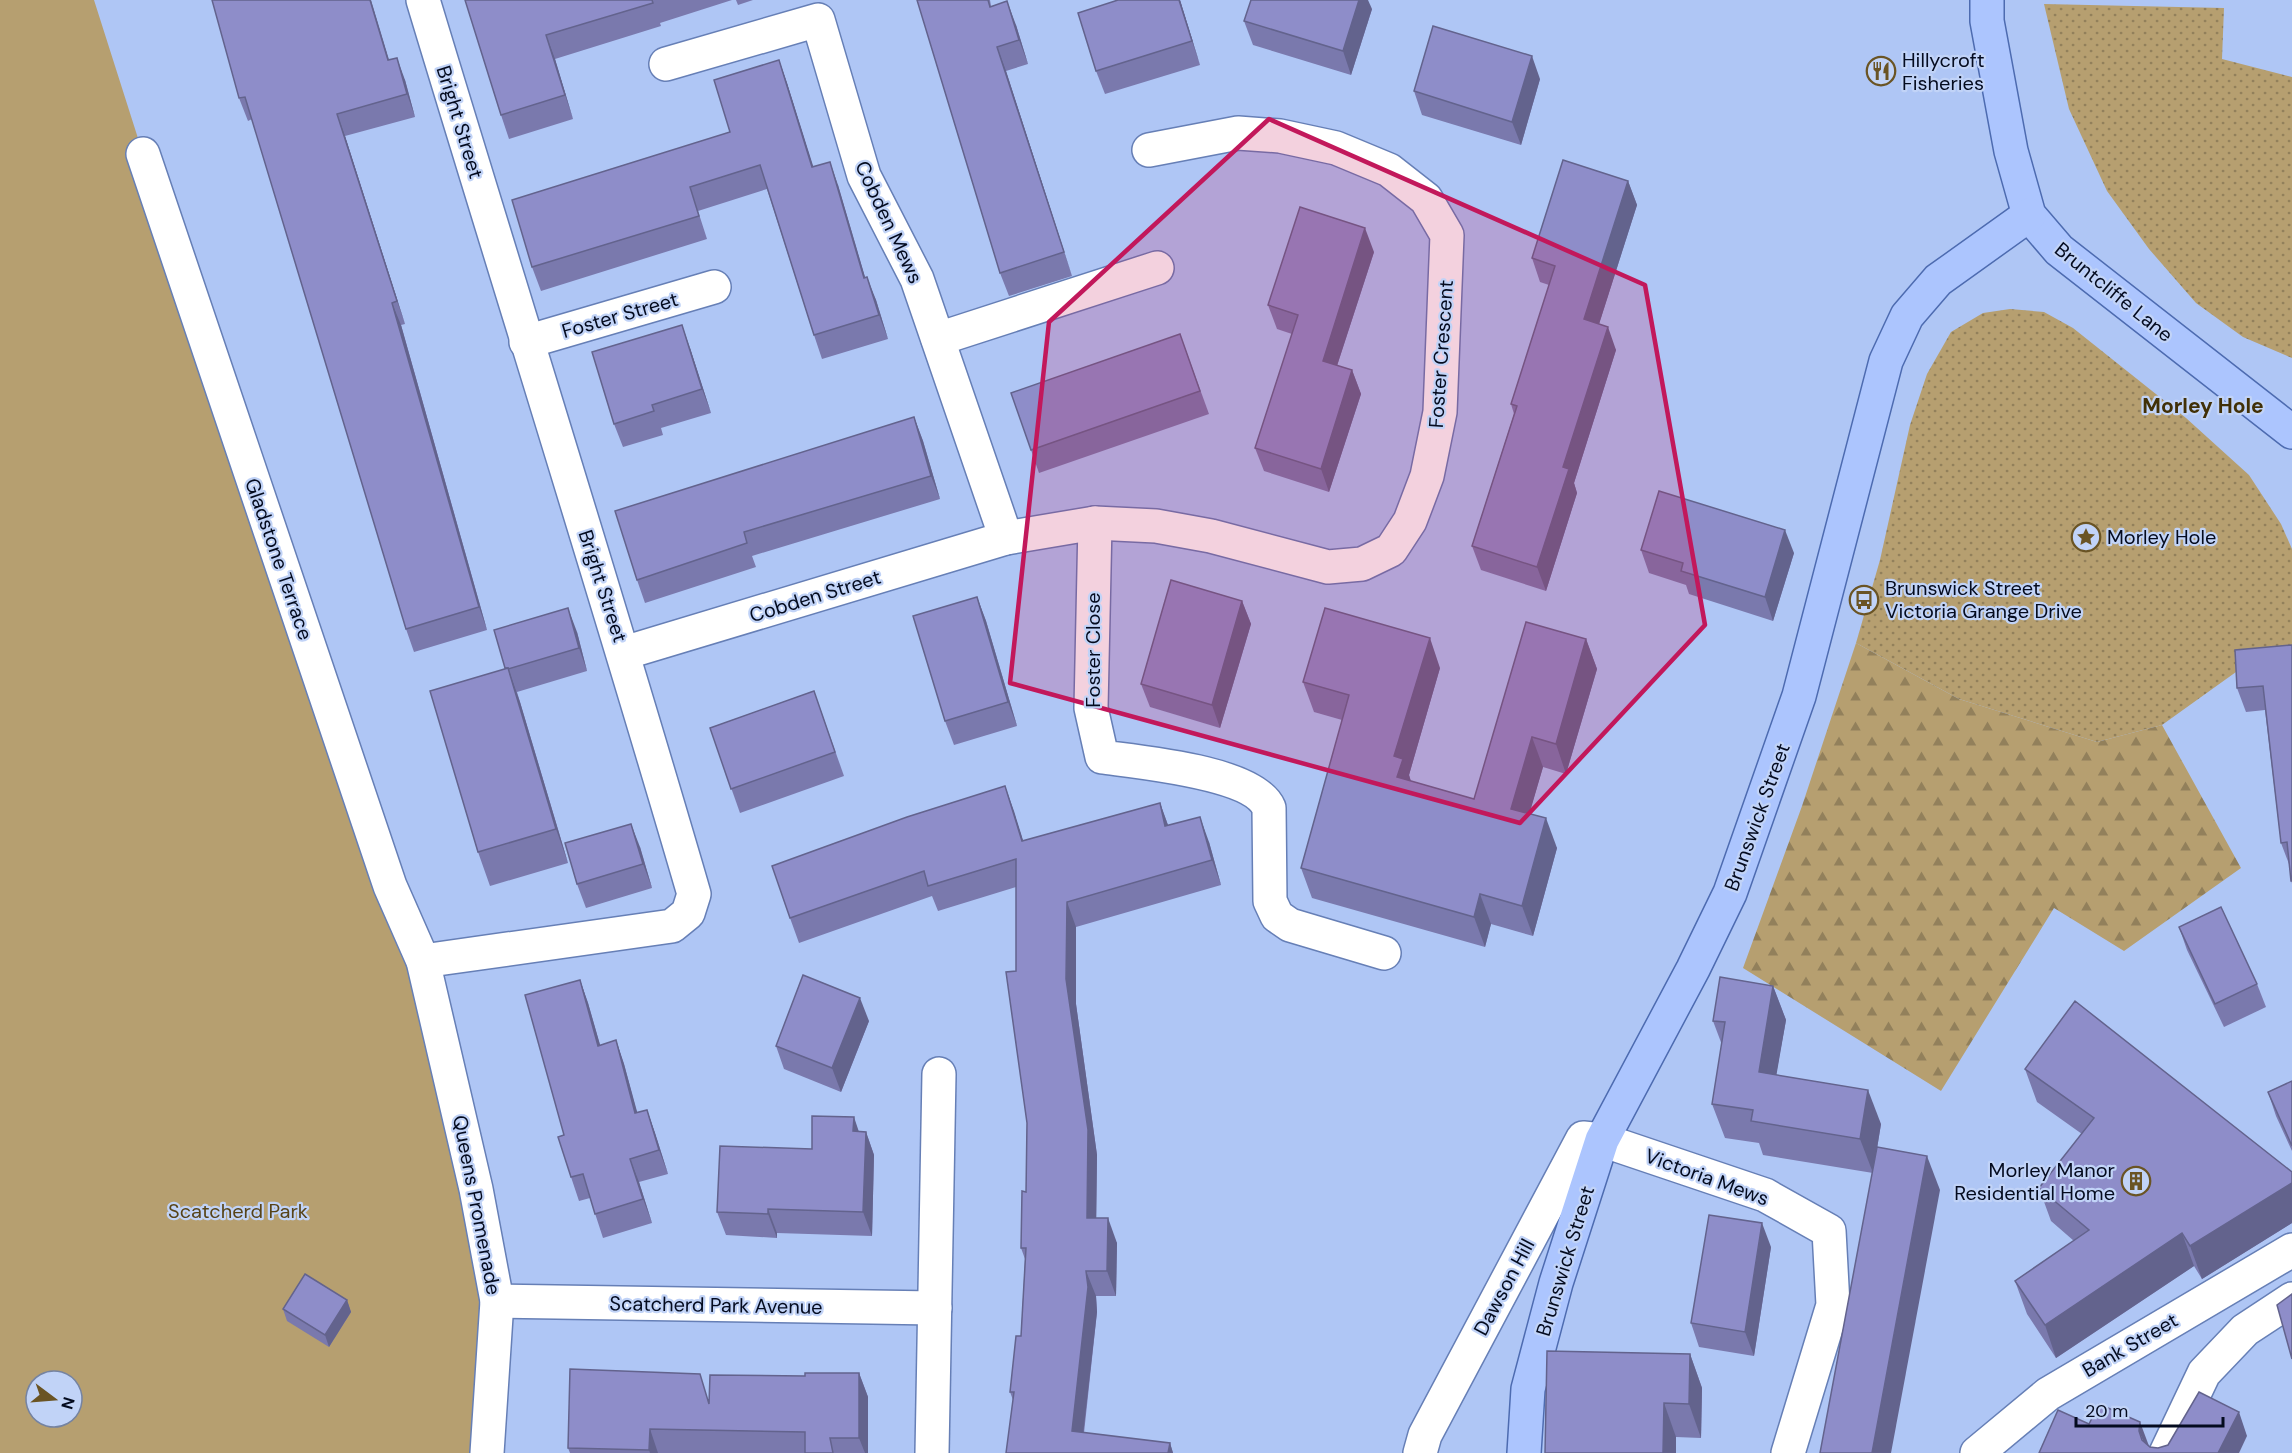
<svg xmlns="http://www.w3.org/2000/svg" width="2292" height="1453" viewBox="0 0 2292 1453" font-family="'DM Sans',sans-serif">
	<defs>
		<pattern id="grass-dots" width="8" height="8" patternUnits="userSpaceOnUse" patternTransform="scale(1.5)"><rect width="8" height="8" fill="#b69f70"/><path d="M2 2h.1M6 6h.1" fill="none" stroke="#92805b" stroke-width="1.8" stroke-linecap="round"/></pattern>
		<pattern id="forest-firs" width="22" height="20" patternUnits="userSpaceOnUse" patternTransform="scale(1.5)"><rect width="22" height="20" fill="#b69f70"/><path d="M5 1l3.5 6h-7zM16 11l3.5 6h-7z" fill="#92805b"/></pattern>
	</defs>
	<rect width="100%" height="100%" fill="#afc6f5"/>
	<g fill="url(#grass-dots)">
		<polygon points="2044,4 2224,8 2222,59 2292,77 2292,358 2243,337 2196,303 2149,249 2107,191 2069,109"/>
		<polygon points="2010,309 2044,312 2073,328 2186,418 2249,475 2281,524 2292,549 2292,664 2243,667 2162,725 2097,742 1959,699 1856,643 1880,560 1910,425 1927,374 1951,332 1983,313"/>
	</g>
	<polygon fill="url(#forest-firs)" points="1856,643 1959,699 2097,742 2162,725 2241,868 2124,951 2054,908 1941,1091 1743,968 1802,806"/>
	<path fill="#b69f70" fill-rule="evenodd" d="M0,0H94L143,154L390,886L476,1189L487,1453H0ZM36,1381H72V1417H36Z"/>
	<g fill="none" stroke-linecap="round" stroke-linejoin="round">
		<g stroke="#667fb6" stroke-width="36">
			<g id="minor">
				<polyline points="666,64 818,20 864,176 917,279 1006,538"/>
				<polyline points="143,154 390,886 423,961 476,1189 497,1301 487,1453"/>
				<polyline points="938,339 1157,268"/>
				<polyline points="526,342 714,287"/>
				<path d="M1095,523L1091,708L1102,757C1138,762 1254,772 1269,808L1270,901L1277,916L1290,925L1384,953"/>
				<polyline points="624,653 1006,538 1095,523 1156,526 1211,536 1328,567 1362,564 1391,550 1410,521 1427,476 1440,412 1447,235 1426,199 1389,170 1336,148 1280,136 1238,133 1149,150"/>
				<path d="M423,961L672,926L688,913L694,894C607,595 513,298 423,0"/>
				<polyline points="497,1301 935,1308"/>
				<polyline points="932,1453 939,1074"/>
				<polyline points="1420,1453 1425,1435 1583,1138 1602,1140 1765,1195 1829,1231 1833,1305 1788,1453"/>
				<polyline points="1977,1453 2048,1394 2292,1250"/>
				<polyline points="2166,1453 2204,1373 2245,1330 2292,1299"/>
			</g>
		</g>
		<g stroke="#4d6bb0" stroke-width="36">
			<g id="major">
				<polyline points="1987,0 1987,21 2011,151 2029,215 2059,250 2292,432"/>
				<polyline points="1524,1453 1528,1389 1556,1283 1602,1140 1693,969 1730,893 1799,696 1886,361 1907,316 1938,280 2029,215"/>
			</g>
		</g>
		<use href="#minor" stroke="#fff" stroke-width="33"/>
		<use href="#major" stroke="#acc5fe" stroke-width="33"/>
	</g>
	<g fill="#7a79ad">
		<polygon points="465,0 732,0 660,23 661,26 555,59 573,119 509,139 501,115"/>
		<polygon points="736,0 753,0 738,5"/>
		<polygon points="917,0 990,0 991,6 1016,25 1028,64 1006,71 1072,276 1009,296 1000,273"/>
		<polygon points="1180,0 1200,65 1105,94 1096,71"/>
		<polygon points="1372,9 1351,75 1253,45 1244,21"/>
		<polygon points="389,60 405,80 415,117 345,136 405,324 401,325 487,630 414,652 406,629 252,119 248,121 239,98"/>
		<polygon points="779,60 787,83 813,167 838,185 865,277 876,300 888,339 822,359 814,335 767,189 698,211 707,239 541,291 532,267 730,132"/>
		<polygon points="1540,79 1521,145 1422,115 1414,91"/>
		<polygon points="1628,181 1637,205 1599,324 1616,350 1574,483 1577,493 1546,591 1481,570 1472,546 1514,414 1511,404 1549,285 1540,282 1532,258"/>
		<polygon points="1374,252 1337,366 1352,370 1361,394 1329,492 1264,471 1255,448 1292,334 1277,329 1268,305"/>
		<polygon points="1180,334 1209,414 1039,473 1031,450"/>
		<polygon points="690,348 711,413 661,428 663,435 623,447 614,424"/>
		<polygon points="914,417 923,441 940,499 752,556 756,567 645,603 637,580"/>
		<polygon points="1641,550 1794,553 1773,621 1689,594 1686,585 1649,573"/>
		<polygon points="977,597 986,621 1017,726 954,745 945,721"/>
		<polygon points="1242,601 1251,624 1220,728 1150,707 1141,684"/>
		<polygon points="577,632 587,671 517,692 568,863 490,886 478,852 505,668"/>
		<polygon points="1586,639 1597,669 1566,774 1543,767 1529,814 1557,848 1533,936 1491,924 1485,947 1312,898 1301,868 1342,720 1314,712 1303,682 1440,668 1409,775 1411,781 1474,799"/>
		<polygon points="2292,645 2292,884 2289,864 2281,843 2265,710 2246,712 2237,688"/>
		<polygon points="814,691 844,776 740,813 710,728"/>
		<polygon points="1005,786 1023,841 1160,803 1168,825 1209,842 1221,885 1076,927 1076,1004 1097,1155 1096,1218 1117,1243 1116,1296 1096,1296 1097,1312 1084,1433 1170,1443 1173,1453 1006,1453 1013,1400 1010,1392 1021,1336 1025,1259 1021,1248 1026,1192 1027,1123 1016,971 1016,887 938,911 932,896 799,943 790,918"/>
		<polygon points="640,847 652,888 586,908 577,884"/>
		<polygon points="2179,927 2257,984 2266,1007 2224,1027 2187,950"/>
		<polygon points="580,980 588,1003 600,1045 616,1040 624,1064 637,1113 647,1110 655,1133 668,1174 639,1182 652,1223 603,1238 590,1198 579,1201 571,1177 564,1135"/>
		<polygon points="1773,986 1786,1020 1776,1075 1881,1124 1873,1173 1763,1155 1759,1143 1725,1138 1712,1104 1722,1045 1713,1021"/>
		<polygon points="869,1021 841,1092 784,1069 776,1046"/>
		<polygon points="2025,1069 2292,1172 2292,1223 2202,1279 2194,1266 2056,1358 2027,1314 2015,1281 2074,1241 2051,1221 2039,1188 2082,1134 2037,1102"/>
		<polygon points="2292,1081 2292,1151 2276,1116 2268,1092"/>
		<polygon points="859,1131 866,1132 874,1155 872,1236 777,1233 777,1238 726,1235 717,1212 812,1149"/>
		<polygon points="1771,1247 1754,1356 1699,1347 1691,1323"/>
		<polygon points="347,1300 351,1312 329,1347 287,1321 283,1309"/>
		<polygon points="1690,1354 1702,1388 1701,1438 1676,1437 1676,1453 1545,1453"/>
		<polygon points="859,1373 868,1397 868,1453 570,1453 568,1448 709,1401 805,1376"/>
	</g>
	<g fill="#63638d">
		<polygon points="370,0 371,0 396,83 388,60"/>
		<polygon points="1179,0 1180,0 1200,65 1192,41"/>
		<polygon points="1359,0 1368,0 1372,9 1351,75 1343,51"/>
		<polygon points="1007,1 1016,25 1028,64 1019,40"/>
		<polygon points="546,35 555,59 573,119 565,95"/>
		<polygon points="997,47 1006,71 1072,276 1064,252"/>
		<polygon points="1532,56 1540,79 1521,145 1512,122"/>
		<polygon points="397,58 405,80 415,117 407,94"/>
		<polygon points="779,60 787,83 821,191 812,167"/>
		<polygon points="337,114 345,136 405,324 397,301"/>
		<polygon points="830,162 838,185 872,301 864,278"/>
		<polygon points="1628,181 1637,205 1593,343 1584,319"/>
		<polygon points="1365,228 1374,252 1331,384 1323,361"/>
		<polygon points="867,277 876,300 888,339 879,315"/>
		<polygon points="392,303 401,325 487,630 479,607"/>
		<polygon points="682,325 690,348 711,413 702,389"/>
		<polygon points="1608,327 1616,350 1574,483 1577,493 1546,591 1537,567 1563,467"/>
		<polygon points="1352,370 1361,394 1329,492 1321,469"/>
		<polygon points="914,417 923,441 940,499 931,476"/>
		<polygon points="1785,530 1794,553 1773,621 1765,597"/>
		<polygon points="977,597 986,621 1017,726 1008,702"/>
		<polygon points="1242,601 1251,624 1220,728 1212,705"/>
		<polygon points="568,608 577,632 587,671 579,648"/>
		<polygon points="1430,638 1440,668 1409,775 1413,789 1397,777 1394,756"/>
		<polygon points="1586,639 1597,669 1566,774 1556,744"/>
		<polygon points="508,668 520,702 568,863 556,829"/>
		<polygon points="1532,737 1543,767 1522,839 1511,809"/>
		<polygon points="1005,786 1014,811 1031,866 1022,841"/>
		<polygon points="1160,803 1169,828 1165,826"/>
		<polygon points="1200,817 1209,842 1221,885 1212,860"/>
		<polygon points="1546,818 1557,848 1533,936 1522,906"/>
		<polygon points="631,824 640,847 652,888 643,864"/>
		<polygon points="1480,894 1491,924 1485,947 1474,917"/>
		<polygon points="1067,902 1076,927 1076,1004 1097,1155 1096,1243 1087,1218 1066,979"/>
		<polygon points="580,980 588,1003 607,1069 598,1046"/>
		<polygon points="1773,986 1786,1020 1771,1106 1759,1072"/>
		<polygon points="860,998 869,1021 841,1092 832,1068"/>
		<polygon points="616,1040 624,1064 644,1137 635,1113"/>
		<polygon points="1868,1090 1881,1124 1873,1173 1860,1139"/>
		<polygon points="647,1110 655,1133 668,1174 659,1150"/>
		<polygon points="854,1117 862,1141 853,1131"/>
		<polygon points="866,1132 874,1155 872,1236 863,1212"/>
		<polygon points="1927,1156 1940,1190 1891,1453 1872,1453"/>
		<polygon points="630,1159 639,1182 652,1223 643,1199"/>
		<polygon points="2292,1183 2292,1223 2202,1279 2190,1246"/>
		<polygon points="768,1209 777,1233 777,1238 768,1214"/>
		<polygon points="1108,1218 1117,1243 1116,1296 1107,1271"/>
		<polygon points="1762,1223 1771,1247 1754,1356 1745,1332"/>
		<polygon points="2182,1233 2194,1266 2056,1358 2045,1325"/>
		<polygon points="1086,1271 1096,1296 1097,1312 1081,1453 1072,1431"/>
		<polygon points="347,1300 351,1312 329,1347 325,1335"/>
		<polygon points="1690,1354 1702,1388 1701,1438 1689,1404"/>
		<polygon points="859,1373 868,1397 868,1453 865,1453 859,1438"/>
		<polygon points="1664,1403 1676,1437 1676,1453 1663,1453"/>
		<polygon points="2239,1412 2247,1436 2239,1453 2218,1453"/>
		<polygon points="2140,1422 2149,1446 2148,1453 2139,1431"/>
		<polygon points="650,1429 658,1453 650,1453 649,1450"/>
		<polygon points="1170,1443 1173,1453 1168,1453"/>
	</g>
	<g fill="#8e8dc9" stroke="#63638d" stroke-width="1.5">
		<polygon points="212,0 370,0 388,60 397,58 407,94 337,114 397,301 392,303 479,607 406,629 245,97 239,98"/>
		<polygon points="465,0 652,0 653,3 546,35 565,95 501,115"/>
		<polygon points="917,0 988,0 990,7 1007,1 1019,40 997,47 1064,252 1000,273"/>
		<polygon points="1118,0 1179,0 1192,41 1096,71 1078,13"/>
		<polygon points="1251,0 1359,0 1343,51 1244,21"/>
		<polygon points="1433,26 1532,56 1512,122 1414,91"/>
		<polygon points="779,60 812,167 830,162 864,278 867,277 879,315 814,335 760,165 690,187 699,216 532,267 512,200 730,132 714,80"/>
		<polygon points="1563,160 1628,181 1584,319 1608,327 1563,467 1569,469 1537,567 1472,546 1517,406 1511,404 1555,266 1532,258"/>
		<polygon points="1300,207 1365,228 1323,361 1352,370 1321,469 1255,448 1298,315 1268,305"/>
		<polygon points="682,325 702,389 652,405 654,411 614,424 592,352"/>
		<polygon points="1180,334 1200,391 1031,450 1011,393"/>
		<polygon points="914,417 931,476 744,532 747,543 637,580 615,511"/>
		<polygon points="1659,491 1785,530 1765,597 1681,571 1683,563 1641,550"/>
		<polygon points="1171,580 1242,601 1212,705 1141,684"/>
		<polygon points="977,597 1008,702 945,721 913,616"/>
		<polygon points="568,608 579,648 508,669 508,668 505,668 494,630"/>
		<polygon points="1325,608 1430,638 1394,756 1403,759 1397,777 1474,799 1526,622 1586,639 1556,744 1532,737 1511,809 1546,818 1522,906 1480,894 1474,917 1301,868 1349,695 1303,682"/>
		<polygon points="2292,645 2292,881 2291,881 2287,842 2281,843 2263,686 2237,688 2235,650"/>
		<polygon points="508,668 556,829 478,852 430,691"/>
		<polygon points="814,691 835,752 731,789 710,728"/>
		<polygon points="1005,786 1022,841 1160,803 1165,826 1200,817 1212,860 1067,902 1066,979 1088,1130 1087,1218 1108,1218 1107,1271 1086,1271 1088,1287 1072,1431 1170,1443 1168,1453 1006,1453 1014,1392 1010,1392 1016,1336 1021,1336 1026,1248 1021,1248 1022,1191 1026,1192 1027,1123 1006,972 1016,971 1016,859 928,886 924,871 790,918 772,866 907,817"/>
		<polygon points="631,824 643,864 577,884 565,843"/>
		<polygon points="2221,907 2257,984 2215,1004 2179,927"/>
		<polygon points="803,975 860,998 832,1068 776,1046"/>
		<polygon points="1720,977 1773,986 1759,1072 1868,1090 1860,1139 1751,1121 1753,1110 1712,1104 1725,1022 1713,1021"/>
		<polygon points="580,980 598,1046 616,1040 635,1113 647,1110 659,1150 630,1159 643,1199 595,1214 583,1174 571,1177 558,1137 564,1135 525,995"/>
		<polygon points="2075,1001 2292,1172 2292,1183 2190,1246 2182,1233 2045,1325 2015,1281 2089,1230 2039,1188 2094,1118 2025,1069"/>
		<polygon points="2292,1081 2292,1146 2268,1092"/>
		<polygon points="812,1116 854,1117 853,1131 866,1132 863,1212 768,1209 768,1214 717,1212 720,1146 812,1149"/>
		<polygon points="1877,1147 1927,1156 1872,1453 1820,1453"/>
		<polygon points="1709,1215 1762,1223 1745,1332 1691,1323"/>
		<polygon points="305,1274 347,1300 325,1335 283,1309"/>
		<polygon points="2292,1294 2292,1359 2277,1305"/>
		<polygon points="1547,1351 1690,1354 1689,1404 1664,1403 1663,1453 1545,1453"/>
		<polygon points="570,1369 700,1374 709,1404 710,1375 805,1376 805,1373 859,1373 859,1438 830,1438 833,1453 805,1453 805,1432 650,1429 649,1450 568,1448"/>
		<polygon points="2199,1392 2239,1412 2218,1453 2039,1453 2058,1410 2089,1424 2099,1404 2140,1422 2139,1431 2142,1440 2150,1447 2158,1448 2168,1445"/>
	</g>
	<path fill="#c2185b" fill-opacity="0.2" stroke="#c2185b" stroke-width="4.5" stroke-linejoin="round" d="M1269,119L1645,285L1705,625L1520,823L1010,683L1049,322Z"/>
	<defs>
		<g id="restaurant-ring" transform="scale(1.5)"><circle r="9.5" fill="#c1d3f7" stroke="#6a5424" stroke-width="1.5"/><path d="M-5-6h1v4h1v-4h1v4h1v-4h1v5L-1.5 .5V6h-2V.5L-5-1ZM5-6V6H3V1.5H1.5Q1.5-4 5-6Z" fill="#6a5424"/></g>
		<g id="sight-ring" transform="scale(1.5)"><circle r="9.5" fill="#c1d3f7" stroke="#6a5424" stroke-width="1.5"/><path d="M0-6L1.8-2.2L6-1.7L2.9 1.2L3.7 5.4L0 3.3L-3.7 5.4L-2.9 1.2L-6-1.7L-1.8-2.2Z" fill="#6a5424"/></g>
		<g id="bus-ring" transform="scale(1.5)"><circle r="9.5" fill="#c1d3f7" stroke="#6a5424" stroke-width="1.5"/><path d="M-5-6H5V4H4V6H2V4H-2V6H-4V4H-5ZM-3.5-4V0h7V-4ZM-3.5 1.2v1.5H-2V1.2ZM2 1.2v1.5H3.5V1.2Z" fill="#6a5424"/></g>
		<g id="building-ring" transform="scale(1.5)"><circle r="9.5" fill="#c1d3f7" stroke="#6a5424" stroke-width="1.5"/><path d="M-4-6H4V6H1V3H-1V6H-4ZM-2.5-4.3h1.7v1.8h-1.7ZM.8-4.3h1.7v1.8H.8ZM-2.5-1h1.7V.8h-1.7ZM.8-1h1.7V.8H.8Z" fill="#6a5424"/></g>
	</defs>
	<g fill-rule="evenodd">
		<use href="#restaurant-ring" x="1881" y="71"/>
		<use href="#sight-ring" x="2086" y="537"/>
		<use href="#bus-ring" x="1864" y="600"/>
		<use href="#building-ring" x="2136" y="1181"/>
	</g>
	<g text-anchor="middle" stroke-width="4.5" stroke-linejoin="round" paint-order="stroke">
		<g font-size="20" fill="#040b1f" stroke="#c1d3f7" text-anchor="start">
			<text x="1902" y="67">Hillycroft<tspan x="1902" dy="23">Fisheries</tspan></text>
			<text x="2107" y="544">Morley Hole</text>
			<text x="1885" y="595">Brunswick Street<tspan x="1885" dy="23">Victoria Grange Drive</tspan></text>
			<text x="2115" y="1177" text-anchor="end">Morley Manor<tspan x="2115" dy="23">Residential Home</tspan></text>
		</g>
		<g font-size="20" fill="#040b1f" stroke="#c1d3f7">
			<text transform="translate(460 122) rotate(73)" y="7">Bright Street</text>
			<text transform="translate(889 222) rotate(65)" y="7">Cobden Mews</text>
			<text transform="translate(2114 292) rotate(39)" y="7">Bruntcliffe Lane</text>
			<text transform="translate(620 315) rotate(-16)" y="7">Foster Street</text>
			<text transform="translate(1441 354) rotate(-86)" y="7">Foster Crescent</text>
			<text transform="translate(279 559) rotate(71)" y="7">Gladstone Terrace</text>
			<text transform="translate(603 586) rotate(72)" y="7">Bright Street</text>
			<text transform="translate(815 596) rotate(-17)" y="7">Cobden Street</text>
			<text transform="translate(1093 650) rotate(-90)" y="7">Foster Close</text>
			<text transform="translate(1757 817) rotate(-70)" y="7">Brunswick Street</text>
			<text transform="translate(1707 1177) rotate(20)" y="7">Victoria Mews</text>
			<text transform="translate(477 1205) rotate(79)" y="7">Queens Promenade</text>
			<text transform="translate(1565 1261) rotate(-73)" y="7">Brunswick Street</text>
			<text transform="translate(1504 1287) rotate(-62)" y="7">Dawson Hill</text>
			<text transform="translate(716 1305) rotate(1)" y="7">Scatcherd Park Avenue</text>
			<text transform="translate(2130 1345) rotate(-30)" y="7">Bank Street</text>
		</g>
		<g font-size="20" fill="#574317" stroke="#c1d3f7">
			<text x="238" y="1218">Scatcherd Park</text>
		</g>
		<g font-size="21" font-weight="bold" fill="#413007" stroke="#c1d3f7">
			<text x="2203" y="413">Morley Hole</text>
		</g>
	</g>
	<g transform="translate(54 1399) rotate(106)"><circle r="28" fill="#c1d3f7" stroke="#7583a1" stroke-width="1.5"/>
	<path d="M0-4.5L10 22L0 15L-10 22Z" fill="#6a5424"/>
	<text y="-9" font-size="16" font-weight="bold" text-anchor="middle" fill="#040b1f">N</text>
	</g>
	<path d="M2076 1417v9h147v-9" fill="none" stroke="#040b1f" stroke-width="3"/>
	<text x="2085" y="1417" font-size="18" fill="#040b1f" stroke="#c1d3f7" stroke-width="4.5" paint-order="stroke">20 m</text>
</svg>
